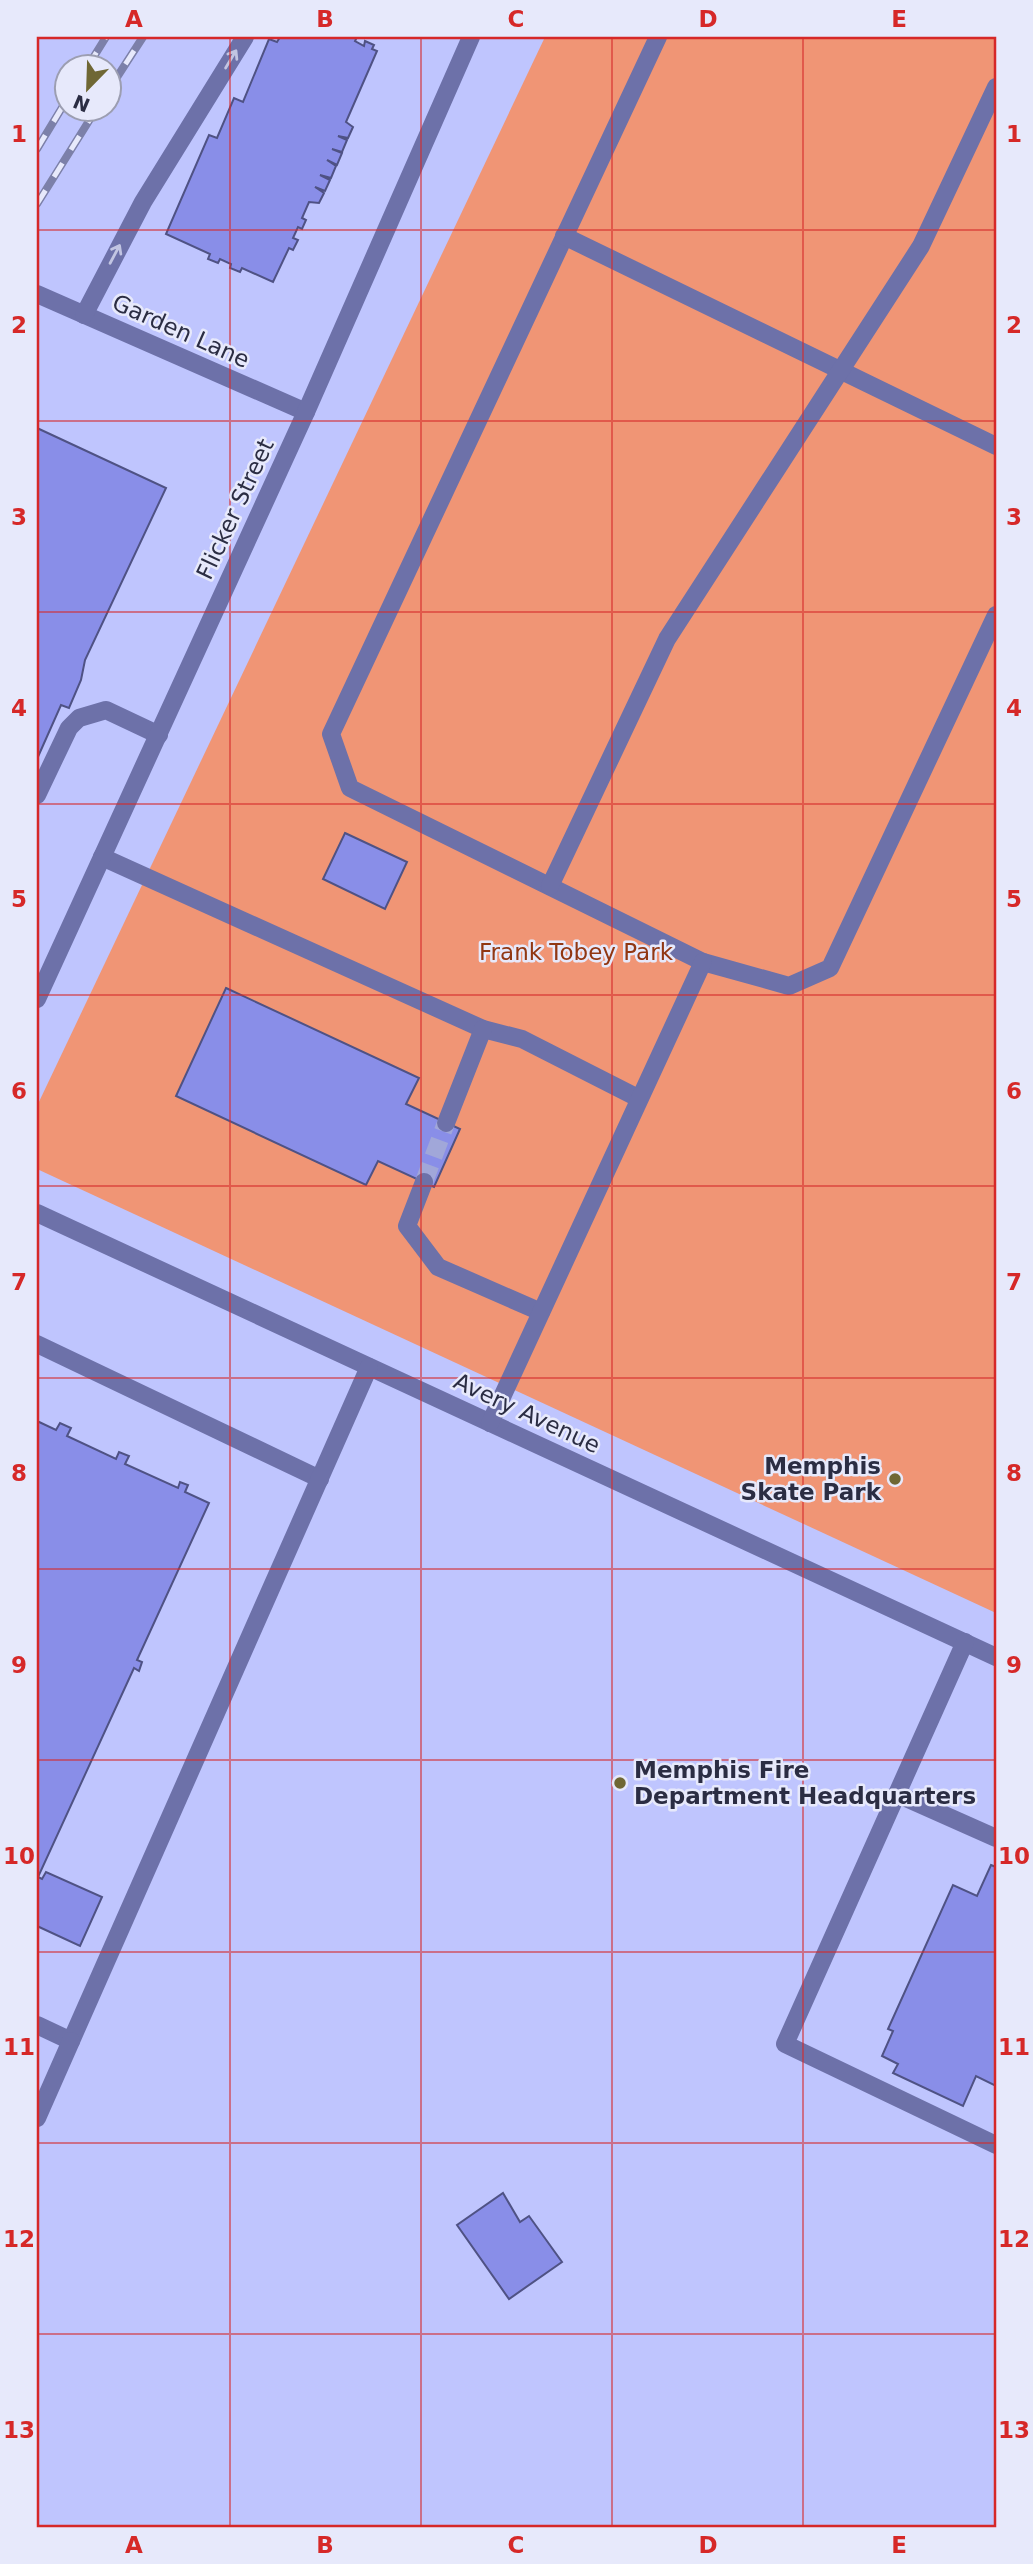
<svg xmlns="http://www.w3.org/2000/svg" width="1033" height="2564" viewBox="0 0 1033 2564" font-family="'DejaVu Sans',sans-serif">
	<rect width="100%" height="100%" fill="#bfc5fe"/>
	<polygon fill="#f09575" points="545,37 996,37 996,1613 37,1169 37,1106"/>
	<g fill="#898ee8" stroke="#4f5284" stroke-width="2">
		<polygon points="280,37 357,37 355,41 364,46 365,41 374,45 372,49 377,51 346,122 353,127 348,138 338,136 347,140 342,152 332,149 342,153 337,165 327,160 336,166 331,178 320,175 330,180 325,191 315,187 324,193 319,203 309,202 302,218 306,220 302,229 298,227 293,238 298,240 293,250 289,248 273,282 242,268 240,272 230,268 231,264 220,259 218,263 208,259 210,254 166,234 209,135 217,138 234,98 243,102 269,39 277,42"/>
		<polygon points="37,428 166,488 85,660 81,680 69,708 61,705 37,759"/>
		<polygon points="345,833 407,862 385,909 323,879"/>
		<polygon points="226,988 419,1078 406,1104 460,1129 434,1187 378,1161 366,1185 176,1096"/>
		<polygon points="37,1421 56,1430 60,1423 71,1428 67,1436 116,1459 119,1452 129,1456 125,1464 178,1488 180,1482 188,1485 185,1492 209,1503 137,1660 142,1662 139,1671 134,1668 38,1877 42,1879 46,1872 102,1897 80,1946 37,1926"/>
		<polygon points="991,1865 996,1867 996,2086 976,2076 963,2106 893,2073 898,2064 882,2056 893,2031 888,2029 953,1885 977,1896"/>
		<polygon points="503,2193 520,2222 529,2216 562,2262 509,2299 457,2225"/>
	</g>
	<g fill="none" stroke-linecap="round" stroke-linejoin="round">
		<polyline stroke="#a1a7d9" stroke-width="18" stroke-dasharray="18 9" stroke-linecap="butt" points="424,1182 446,1123"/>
		<g stroke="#6d71a9" stroke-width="18">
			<polyline points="658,37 331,734 350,788 703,962 789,986 830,968 996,615"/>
			<polyline points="564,236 996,446"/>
			<polyline points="37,294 306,412"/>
			<polyline points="84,315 143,202 245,37"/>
			<polyline points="37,795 69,728 79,718 106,710 159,735"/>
			<polyline points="102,857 483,1029 522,1039 638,1098"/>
			<polyline points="550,886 667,639 921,246 996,87"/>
			<polyline points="37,999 306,412 471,37"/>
			<polyline points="446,1123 483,1029"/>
			<polyline points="424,1182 407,1226 438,1267 541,1312"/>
			<polyline points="37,1213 996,1657"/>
			<polyline points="37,1344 320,1479"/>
			<polyline points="490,1423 703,962"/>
			<polyline points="965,1642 785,2044 996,2145"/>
			<polyline points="897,1794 996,1838"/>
			<polyline points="37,2025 71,2041 369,1367"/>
			<polyline points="37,2118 71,2041"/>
		</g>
		<g stroke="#7c80a9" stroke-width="8">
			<g id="rail">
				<polyline points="88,66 106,37"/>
				<polyline points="108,91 143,37"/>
				<polyline points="37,149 66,101"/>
				<polyline points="37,204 97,108"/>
			</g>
		</g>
		<use href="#rail" stroke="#e7e9fb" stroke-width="5" stroke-dasharray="16" stroke-linecap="butt"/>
	</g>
	<defs><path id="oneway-shaft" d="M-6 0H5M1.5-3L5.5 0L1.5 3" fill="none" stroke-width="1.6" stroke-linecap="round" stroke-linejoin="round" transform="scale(1.75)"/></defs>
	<g stroke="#c2c5e2">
		<use href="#oneway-shaft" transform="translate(231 59) rotate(-59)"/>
		<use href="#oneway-shaft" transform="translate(115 254) rotate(-62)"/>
	</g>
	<path fill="none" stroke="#d62828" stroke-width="2" stroke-opacity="0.55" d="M230,37V2527M421,37V2527M612,37V2527M803,37V2527M37,230H996M37,421H996M37,612H996M37,804H996M37,995H996M37,1186H996M37,1378H996M37,1569H996M37,1760H996M37,1952H996M37,2143H996M37,2334H996"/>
	<g fill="#6f6734" stroke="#e7e9fb" stroke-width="2.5">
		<circle cx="895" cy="1479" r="7"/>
		<circle cx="620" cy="1783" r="7"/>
	</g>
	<g text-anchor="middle" stroke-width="5" stroke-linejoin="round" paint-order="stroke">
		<g font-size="23" fill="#2b2d43" stroke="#e7e9fb">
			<text transform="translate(181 331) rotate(24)" y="8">Garden Lane</text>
			<text transform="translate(235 509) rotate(-65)" y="8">Flicker Street</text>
			<text transform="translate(527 1413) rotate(25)" y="8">Avery Avenue</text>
		</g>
		<g font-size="23" fill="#913713" stroke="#e7e9fb">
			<text x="576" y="960">Frank Tobey Park</text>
		</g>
		<g font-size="23" font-weight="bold" fill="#2b2d43" stroke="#e7e9fb" text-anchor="end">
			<text x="881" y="1474">Memphis<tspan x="881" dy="26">Skate Park</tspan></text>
			<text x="634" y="1778" text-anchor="start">Memphis Fire<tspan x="634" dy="26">Department Headquarters</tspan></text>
		</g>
	</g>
	<rect width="1033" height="2564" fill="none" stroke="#e7e9fb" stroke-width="77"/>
	<g transform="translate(88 88) rotate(203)"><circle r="33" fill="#e7e9fb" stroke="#9c9eb1" stroke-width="2"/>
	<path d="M0-5L12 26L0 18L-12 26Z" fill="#6f6734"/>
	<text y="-10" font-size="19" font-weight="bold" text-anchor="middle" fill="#2b2d43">N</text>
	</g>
	<rect x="38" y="38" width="957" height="2488" fill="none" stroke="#d62828" stroke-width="2.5"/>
	<g font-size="23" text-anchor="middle" font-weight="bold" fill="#d62828">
		<text x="134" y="27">A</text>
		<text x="325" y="27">B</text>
		<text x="516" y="27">C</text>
		<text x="708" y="27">D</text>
		<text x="899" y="27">E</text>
		<text x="19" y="142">1</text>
		<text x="1014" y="142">1</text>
		<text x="19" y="333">2</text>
		<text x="1014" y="333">2</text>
		<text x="19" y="525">3</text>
		<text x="1014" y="525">3</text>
		<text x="19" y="716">4</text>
		<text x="1014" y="716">4</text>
		<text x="19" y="907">5</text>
		<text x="1014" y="907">5</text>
		<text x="19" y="1099">6</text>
		<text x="1014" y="1099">6</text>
		<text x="19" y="1290">7</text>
		<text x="1014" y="1290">7</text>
		<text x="19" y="1481">8</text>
		<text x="1014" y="1481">8</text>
		<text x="19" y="1673">9</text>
		<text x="1014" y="1673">9</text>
		<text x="19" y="1864">10</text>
		<text x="1014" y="1864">10</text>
		<text x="19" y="2055">11</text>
		<text x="1014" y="2055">11</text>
		<text x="19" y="2247">12</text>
		<text x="1014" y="2247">12</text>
		<text x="19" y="2438">13</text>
		<text x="1014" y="2438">13</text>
		<text x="134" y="2553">A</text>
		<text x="325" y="2553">B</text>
		<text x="516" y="2553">C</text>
		<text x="708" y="2553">D</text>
		<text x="899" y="2553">E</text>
	</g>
</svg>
